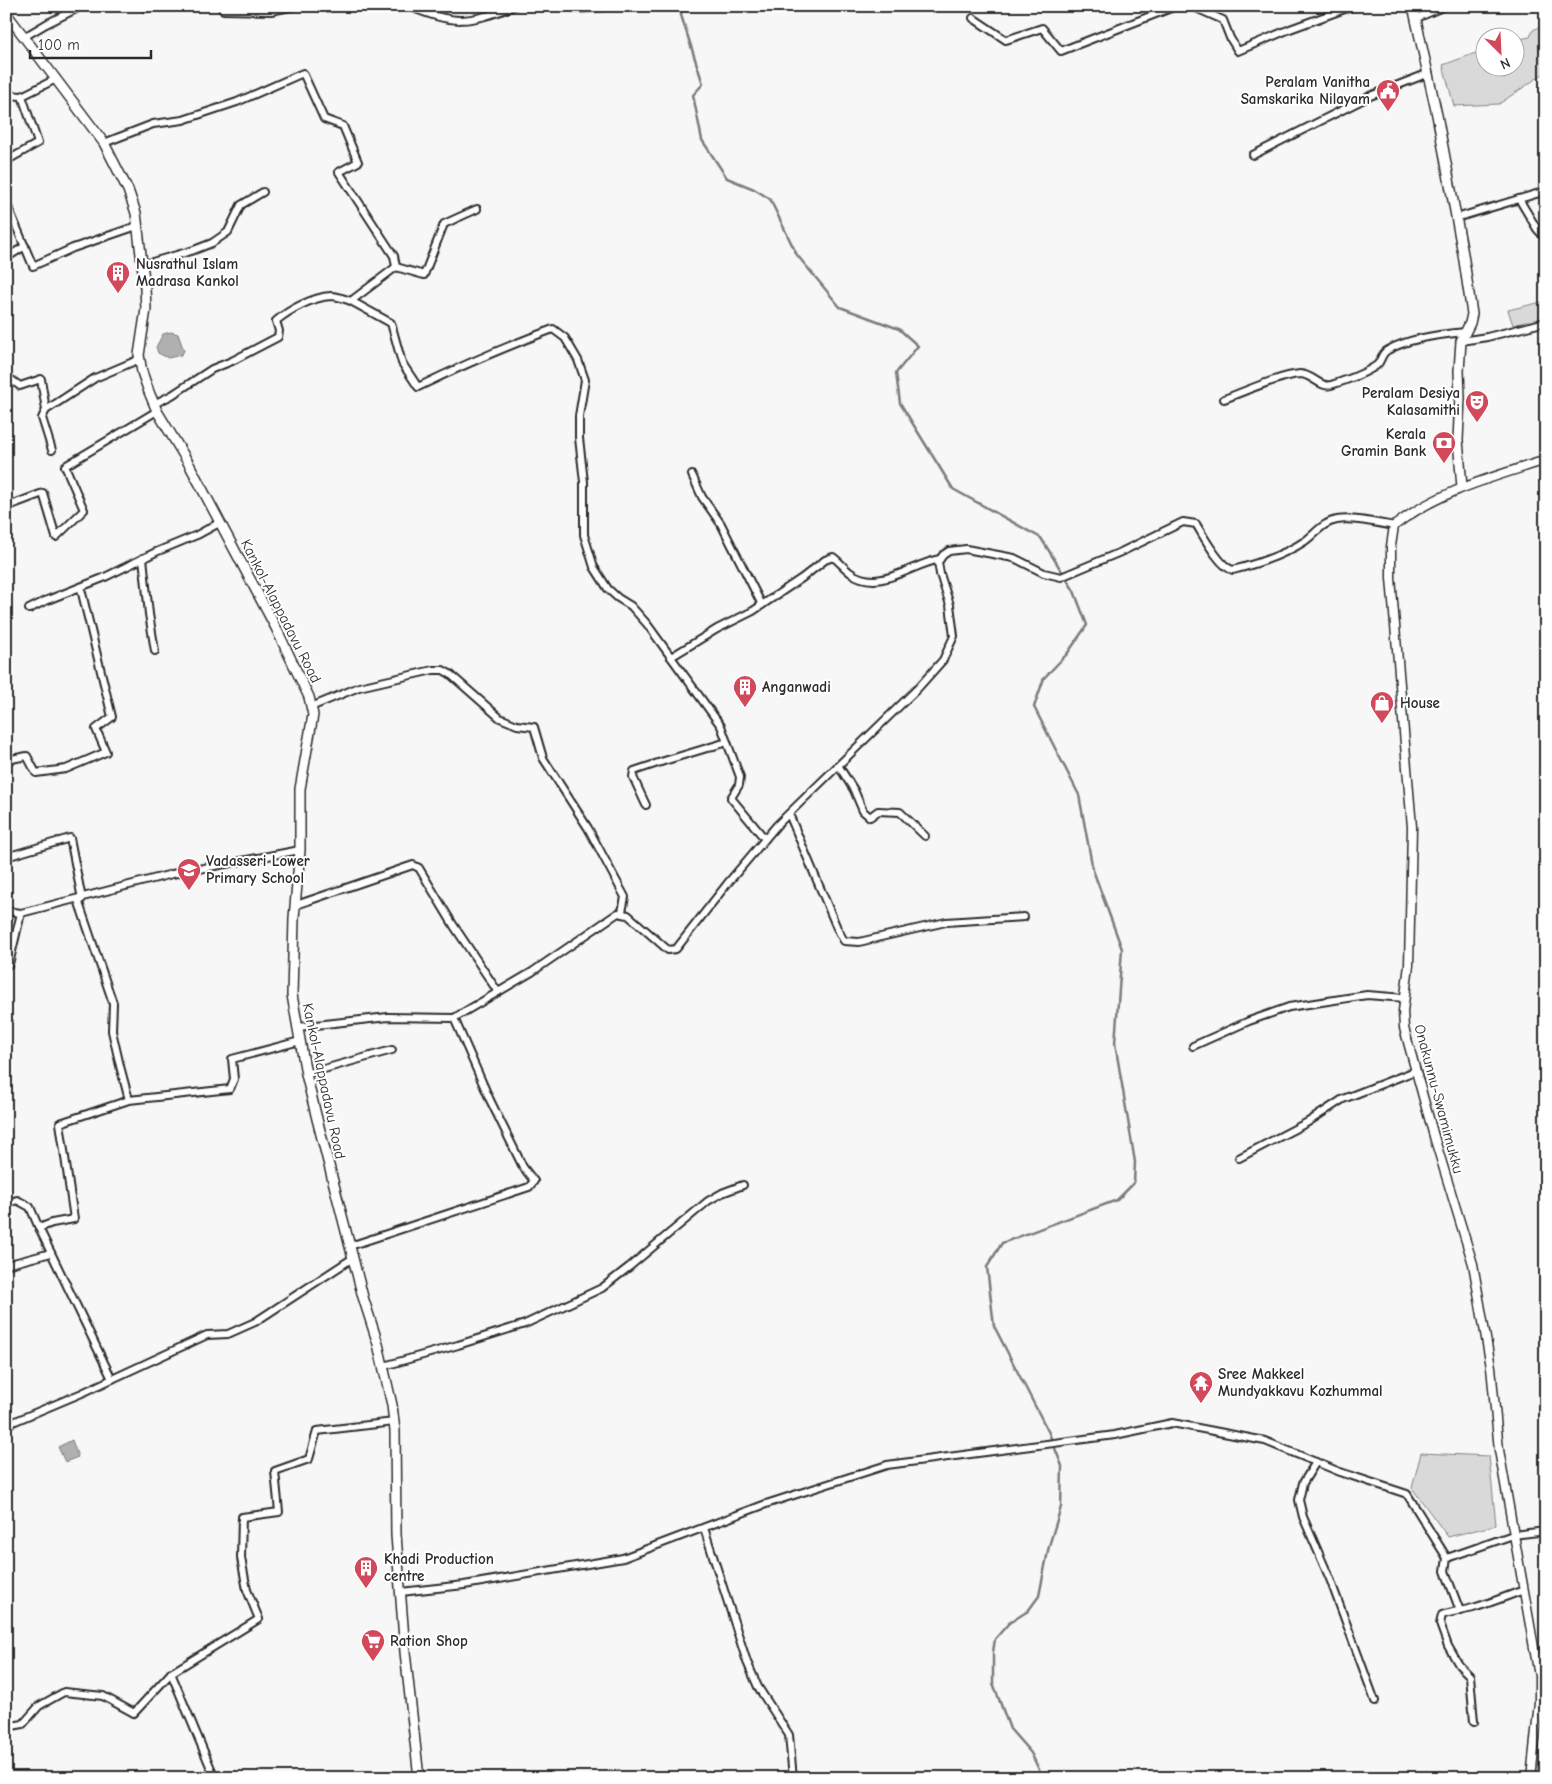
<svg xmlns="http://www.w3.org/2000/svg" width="1552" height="1784" viewBox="0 0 1552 1784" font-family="'Comic Neue',sans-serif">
	<rect width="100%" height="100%" fill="#f7f7f7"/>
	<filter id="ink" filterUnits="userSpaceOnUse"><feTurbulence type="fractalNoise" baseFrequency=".02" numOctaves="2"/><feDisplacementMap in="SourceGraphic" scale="10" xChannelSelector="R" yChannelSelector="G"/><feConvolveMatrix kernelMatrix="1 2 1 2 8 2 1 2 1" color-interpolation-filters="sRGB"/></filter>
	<g filter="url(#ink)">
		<g fill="#d9d9d9" stroke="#828282">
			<polygon points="1546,24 1546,72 1499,104 1454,106 1443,65 1484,50 1484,68 1514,68 1515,40 1530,37 1533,30"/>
			<polygon points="1546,301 1546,317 1513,325 1508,310"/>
			<polygon points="1421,1453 1489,1456 1496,1525 1448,1537 1412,1488"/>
		</g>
		<g fill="#b0b0b0" stroke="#7b7b7b">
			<polygon points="171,332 178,334 184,351 181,355 168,358 158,353 156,347 163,334"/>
			<polygon points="72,1440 78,1457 65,1462 58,1447"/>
		</g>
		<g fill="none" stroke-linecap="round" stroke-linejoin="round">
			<polyline stroke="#7b7b7b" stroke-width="2.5" points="682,6 681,15 703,84 693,95 702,140 727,178 754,189 770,199 797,255 840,307 899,329 918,346 896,373 900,403 953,489 1041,538 1074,591 1087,625 1067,654 1044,678 1034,707 1079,795 1093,870 1122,949 1115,1043 1135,1162 1134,1183 1117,1200 1002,1243 987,1267 994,1326 1049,1433 1062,1466 1061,1507 1049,1546 1039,1596 1028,1611 1009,1623 995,1639 993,1652 993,1683 1010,1729 1031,1753 1043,1778"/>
			<g stroke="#2b2b2b" stroke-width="10">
				<g id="minor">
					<polyline points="142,6 145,8 154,6"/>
					<polyline points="221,6 223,10 271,11 295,6"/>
					<path d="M408,6C454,25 468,24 514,6"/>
					<polyline points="573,6 577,9 605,7"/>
					<polyline points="1198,6 1198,9 1223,20 1230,38 1238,51 1290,29 1353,6"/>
					<polyline points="973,18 1006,40 1042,28 1061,51 1176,6"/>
					<polyline points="1417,18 1445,6"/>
					<polyline points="24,37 46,24 82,6"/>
					<polyline points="6,95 22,96"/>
					<path d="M104,143L153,124L183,120L237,102L303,73L324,119L343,126L358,162L339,172L394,256L396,267L351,301L391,323L402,363L418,387C463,365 507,346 553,329L565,338L578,360L585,380L579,416V438L584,482V535L594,567L608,589L618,598L631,606L647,624L721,726L740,777L739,785L731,798L765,839"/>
					<polyline points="1253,155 1370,96 1429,73"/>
					<polyline points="6,161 38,143 22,96 56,79"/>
					<polyline points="1519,199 1537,229 1546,239"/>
					<polyline points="6,202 33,266 73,248 137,226"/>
					<polyline points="1456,218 1546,191"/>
					<polyline points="6,258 25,246"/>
					<polyline points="142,265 194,250 212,243 228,232 241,205 263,192"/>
					<polyline points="396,267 424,275 444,224 477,209"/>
					<polyline points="1461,341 1487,337 1546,322"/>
					<polyline points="6,376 20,386 41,379 46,410"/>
					<path d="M1224,399C1243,392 1281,375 1300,374C1312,374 1320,388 1331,385C1344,381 1366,373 1377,365C1382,360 1381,353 1388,350C1409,338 1441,334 1466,332"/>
					<path d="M154,404L172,395L212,369L232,361L278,337L279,331L276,321C289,310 312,297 331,296C337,296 345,299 351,301"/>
					<polyline points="52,450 42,418 46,410 95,378 140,359"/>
					<polyline points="692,475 702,497 721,524 762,605"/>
					<polyline points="6,505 11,505 43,493 56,537 84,510 65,466 157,411"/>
					<polyline points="143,558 149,614 155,651"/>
					<polyline points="29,609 45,601 103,578 156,552 197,535 219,523"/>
					<path d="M671,657L717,629L753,611L802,578L825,560L833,557C840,562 844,568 851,573C880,593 911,564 940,559"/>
					<polyline points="311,707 359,687 433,670 443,670 450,674 500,718 517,725 534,727 543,758 588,828 625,897 622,912"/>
					<polyline points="6,760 27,756 36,773 66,769 106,752 96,729 112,717 81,589"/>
					<polyline points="838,765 854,790 863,811 870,817 878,811 900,812 925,836"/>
					<polyline points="646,805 633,777 634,771 664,761 727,742"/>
					<polyline points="789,814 837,928 844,941 859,942 946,922 1024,917"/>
					<polyline points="6,857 70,838 82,899"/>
					<polyline points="78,900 113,1003 112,1031 120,1066 129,1100 230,1089 234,1079 232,1059 300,1041"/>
					<polyline points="296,905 413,865 419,868 454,926 498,992"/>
					<polyline points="6,911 21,913"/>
					<polyline points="6,965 9,964 21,913 172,874 300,850"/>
					<path d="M298,1027L388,1017L454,1018L532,972L618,913L628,915L668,950L676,949L727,884L777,825L918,688L943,660L954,636L950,605L940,574L938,562L943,555L949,551L966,549L1014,558L1044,573L1061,577L1123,551L1183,522L1196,524C1203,535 1220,568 1233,570C1257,564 1284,555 1305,541C1315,534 1323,522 1337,520C1353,517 1378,523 1394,526"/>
					<polyline points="1193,1046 1249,1021 1289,1007 1367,995 1405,998"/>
					<polyline points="306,1074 392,1050"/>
					<polyline points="1239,1158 1308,1122 1343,1099 1415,1071"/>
					<polyline points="6,1204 17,1200 30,1207 39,1228 52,1223 74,1219 60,1123 129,1100"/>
					<polyline points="39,1228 112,1379"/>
					<polyline points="350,1246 529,1187 534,1181 523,1167 490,1100 454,1018"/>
					<polyline points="6,1265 51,1253"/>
					<polyline points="384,1366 458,1345 525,1324 602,1288 629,1267 708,1201 722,1193 743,1185"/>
					<polyline points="6,1425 82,1393 207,1335 228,1334 255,1322 353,1258"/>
					<polyline points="1316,1462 1303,1483 1299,1500 1303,1517 1330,1579 1375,1701"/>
					<polyline points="704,1528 747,1662 758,1687 789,1735 793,1778"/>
					<polyline points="1447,1558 1445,1571 1460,1611"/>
					<polyline points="401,1592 464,1585 623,1558 766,1504 887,1465 1115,1435 1172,1423 1265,1441 1340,1472 1407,1494 1447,1558 1513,1535 1546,1531"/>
					<path d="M1474,1722L1470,1676L1459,1665L1448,1646L1440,1624L1442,1615C1452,1611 1462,1611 1473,1608C1490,1603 1507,1596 1524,1590"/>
					<polyline points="6,1727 23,1724 39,1706 64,1692 103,1696 134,1713 171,1673"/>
					<polyline points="215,1778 171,1673 259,1619 247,1590 241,1558 242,1517 279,1512 275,1471 309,1459 317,1431 394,1422"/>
				</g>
			</g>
			<g stroke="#2b2b2b" stroke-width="11">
				<path id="tertiary" d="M1531,1778L1539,1702V1676L1499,1450L1491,1367L1473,1264L1435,1140L1404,1028L1403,1011L1409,965L1412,827L1391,578V546L1394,526C1438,491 1494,477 1546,460"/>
			</g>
			<g stroke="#2b2b2b" stroke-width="12">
				<g id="secondary">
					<polyline points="1413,6 1437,115 1463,254 1472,314 1470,323 1461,341 1459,371 1460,398 1458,440 1462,487"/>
					<polyline points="6,13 104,143 128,190 136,213 145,288 146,309 139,355 142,372 149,392 157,411 189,464 276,628 309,697 313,715 300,789 300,850 294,918 292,995 306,1074 317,1119 363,1297 378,1344 392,1405 395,1431 396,1535 405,1652 419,1778"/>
				</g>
			</g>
			<use href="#minor" stroke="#fff" stroke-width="6"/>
			<use href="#tertiary" stroke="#fff" stroke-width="8"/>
			<use href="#secondary" stroke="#fff" stroke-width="9"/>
		</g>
	</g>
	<defs>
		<g id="civic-pin" transform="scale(1.25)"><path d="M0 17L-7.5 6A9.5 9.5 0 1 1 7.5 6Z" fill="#d1495b" stroke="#fff"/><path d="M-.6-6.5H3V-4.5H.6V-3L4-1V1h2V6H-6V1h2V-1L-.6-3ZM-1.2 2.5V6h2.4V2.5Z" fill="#fff"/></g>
		<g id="building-pin" transform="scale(1.25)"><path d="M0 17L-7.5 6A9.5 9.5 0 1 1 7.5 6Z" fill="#d1495b" stroke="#fff"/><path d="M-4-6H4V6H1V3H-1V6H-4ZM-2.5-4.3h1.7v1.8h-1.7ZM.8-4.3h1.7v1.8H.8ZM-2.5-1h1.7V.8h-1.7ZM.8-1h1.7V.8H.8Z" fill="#fff"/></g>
		<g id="theatre-pin" transform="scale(1.25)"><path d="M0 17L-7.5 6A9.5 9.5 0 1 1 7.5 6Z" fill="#d1495b" stroke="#fff"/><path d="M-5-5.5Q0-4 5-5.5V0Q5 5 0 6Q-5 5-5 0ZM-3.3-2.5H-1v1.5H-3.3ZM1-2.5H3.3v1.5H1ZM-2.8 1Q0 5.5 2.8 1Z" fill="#fff"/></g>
		<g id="bank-pin" transform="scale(1.25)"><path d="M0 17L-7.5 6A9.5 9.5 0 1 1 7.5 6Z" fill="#d1495b" stroke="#fff"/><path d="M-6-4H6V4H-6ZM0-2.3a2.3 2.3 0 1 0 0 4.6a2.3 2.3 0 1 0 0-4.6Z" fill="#fff"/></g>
		<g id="shop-pin" transform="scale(1.25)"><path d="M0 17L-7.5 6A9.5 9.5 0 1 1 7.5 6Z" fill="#d1495b" stroke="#fff"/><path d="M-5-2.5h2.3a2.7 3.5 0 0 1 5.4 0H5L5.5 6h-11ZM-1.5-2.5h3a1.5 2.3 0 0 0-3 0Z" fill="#fff"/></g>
		<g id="school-pin" transform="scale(1.25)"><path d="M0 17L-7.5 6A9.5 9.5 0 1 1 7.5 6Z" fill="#d1495b" stroke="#fff"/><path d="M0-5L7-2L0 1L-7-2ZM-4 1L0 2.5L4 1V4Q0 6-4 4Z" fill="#fff"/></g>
		<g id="temple-pin" transform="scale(1.25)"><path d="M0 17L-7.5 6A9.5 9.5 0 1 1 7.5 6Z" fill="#d1495b" stroke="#fff"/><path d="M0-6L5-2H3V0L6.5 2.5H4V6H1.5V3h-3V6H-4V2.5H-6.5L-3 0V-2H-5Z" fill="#fff"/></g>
		<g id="supermarket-pin" transform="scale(1.25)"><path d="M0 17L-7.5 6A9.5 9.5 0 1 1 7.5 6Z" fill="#d1495b" stroke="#fff"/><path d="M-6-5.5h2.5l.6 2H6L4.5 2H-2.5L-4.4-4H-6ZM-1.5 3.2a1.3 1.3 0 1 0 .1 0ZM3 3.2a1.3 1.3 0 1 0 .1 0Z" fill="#fff"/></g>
	</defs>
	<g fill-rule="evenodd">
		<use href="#civic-pin" x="1388" y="91"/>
		<use href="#building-pin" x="118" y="273"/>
		<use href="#theatre-pin" x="1477" y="402"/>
		<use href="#bank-pin" x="1444" y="443"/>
		<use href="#building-pin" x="745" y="687"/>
		<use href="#shop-pin" x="1382" y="703"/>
		<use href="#school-pin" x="189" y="870"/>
		<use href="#temple-pin" x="1201" y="1383"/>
		<use href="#building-pin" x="366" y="1568"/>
		<use href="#supermarket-pin" x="373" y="1641"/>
	</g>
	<g text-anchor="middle" stroke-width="4" stroke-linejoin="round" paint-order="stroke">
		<g font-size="15" font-weight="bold" fill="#2b2b2b" stroke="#fff" text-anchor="start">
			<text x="1370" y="87" text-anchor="end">Peralam Vanitha<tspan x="1370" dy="17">Samskarika Nilayam</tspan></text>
			<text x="136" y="269">Nusrathul Islam<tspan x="136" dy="17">Madrasa Kankol</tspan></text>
			<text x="1460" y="398" text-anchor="end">Peralam Desiya<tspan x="1460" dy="17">Kalasamithi</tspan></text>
			<text x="1426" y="439" text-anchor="end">Kerala<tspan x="1426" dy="17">Gramin Bank</tspan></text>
			<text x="762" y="692">Anganwadi</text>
			<text x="1400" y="708">House</text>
			<text x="206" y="866">Vadasseri Lower<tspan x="206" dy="17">Primary School</tspan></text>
			<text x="1218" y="1379">Sree Makkeel<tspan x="1218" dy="17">Mundyakkavu Kozhummal</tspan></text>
			<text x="384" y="1564">Khadi Production<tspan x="384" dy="17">centre</tspan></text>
			<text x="390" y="1646">Ration Shop</text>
		</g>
		<g font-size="15" fill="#2b2b2b" stroke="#fff">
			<text transform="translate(281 611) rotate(63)" y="5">Kankol-Alappadavu Road</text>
			<text transform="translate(324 1081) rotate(78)" y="5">Kankol-Alappadavu Road</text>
			<text transform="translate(1439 1099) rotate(75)" y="5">Onakunnu-Swamimukku</text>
		</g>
	</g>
	<rect width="1552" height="1784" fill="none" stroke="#fff" stroke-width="25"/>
	<rect x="12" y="12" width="1527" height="1759" fill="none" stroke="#2b2b2b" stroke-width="2" filter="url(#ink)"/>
	<g transform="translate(1500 52) rotate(156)"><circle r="24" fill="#ffffff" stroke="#aaaaaa"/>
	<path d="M0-4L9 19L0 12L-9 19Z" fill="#d1495b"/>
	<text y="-8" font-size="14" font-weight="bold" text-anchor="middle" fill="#2b2b2b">N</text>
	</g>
	<path d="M30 50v8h121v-8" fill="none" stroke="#2b2b2b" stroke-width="2.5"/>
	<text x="38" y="50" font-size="15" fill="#2b2b2b" stroke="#ffffff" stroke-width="4" paint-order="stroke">100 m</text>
</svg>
